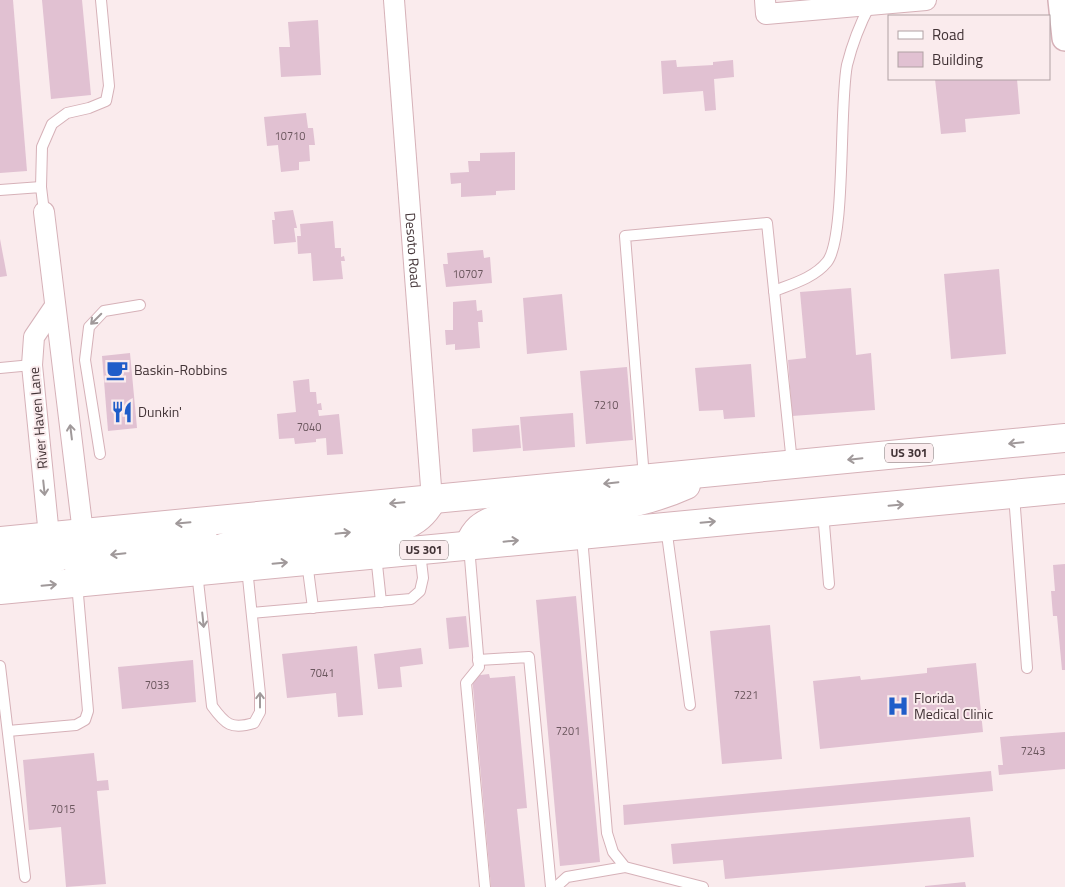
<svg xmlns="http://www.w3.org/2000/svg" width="1065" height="887" viewBox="0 0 1065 887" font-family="'Titillium Web',sans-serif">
	<rect width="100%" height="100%" fill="#faebed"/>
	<g fill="#e1c1d2">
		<polygon points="0,0 13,0 27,171 0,173"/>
		<polygon points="42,0 82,0 91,95 51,99"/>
		<polygon points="318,20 321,75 281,77 279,47 290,47 288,22"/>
		<polygon points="676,60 677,67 713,65 713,62 733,60 734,77 714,79 716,110 705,111 703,91 663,94 661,61"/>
		<polygon points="935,79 1017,79 1020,114 965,119 966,132 941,134"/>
		<polygon points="306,113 308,128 313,128 315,145 309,145 310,161 299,162 299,170 281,172 278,145 267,146 264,117"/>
		<polygon points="515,152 515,190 496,191 496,195 461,197 461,183 451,184 450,173 469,172 468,161 480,161 480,153"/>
		<polygon points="293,210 297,228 294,228 296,242 274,244 272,220 275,220 274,212"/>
		<polygon points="333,221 335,248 341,248 341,257 344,256 345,261 341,261 343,279 313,281 311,253 298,254 297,236 301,236 300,224"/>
		<polygon points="0,239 7,276 0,277"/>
		<polygon points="483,250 484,258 490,257 492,283 446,287 443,264 448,264 447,253"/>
		<polygon points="999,269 1006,354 951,359 944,274"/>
		<polygon points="851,288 856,355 871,353 875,410 792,416 788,360 806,358 800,292"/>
		<polygon points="562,294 567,350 527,354 523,298"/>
		<polygon points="476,300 477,311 482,310 483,322 478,322 480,348 455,350 455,344 446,345 445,330 453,330 453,302"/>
		<polygon points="130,353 137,428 108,431 102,356"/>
		<polygon points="751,364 755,417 724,419 723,410 699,411 695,368"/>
		<polygon points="627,367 633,440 586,444 580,371"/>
		<polygon points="309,379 310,392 316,392 317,404 321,403 322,410 318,410 319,416 339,414 343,454 327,455 326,438 316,439 316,442 295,444 294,438 279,439 277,414 296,412 293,381"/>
		<polygon points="573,413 575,447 523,451 520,417"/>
		<polygon points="519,425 521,448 473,452 472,429"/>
		<polygon points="1065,564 1065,670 1062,670 1057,616 1053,616 1051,591 1055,591 1053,565"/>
		<polygon points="576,596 600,862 560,866 536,600"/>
		<polygon points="466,616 469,647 449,649 446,618"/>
		<polygon points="770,625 782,759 722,764 710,631"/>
		<polygon points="357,646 363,715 338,717 336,693 287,698 282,654"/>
		<polygon points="421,648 423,664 400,667 402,687 378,689 374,654"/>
		<polygon points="193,660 196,702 122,709 118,667"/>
		<polygon points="976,663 983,732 820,749 813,681 860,676 861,680 927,673 927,668"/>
		<polygon points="489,674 490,678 515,676 527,808 517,809 525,887 491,887 472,676"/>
		<polygon points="1065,732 1065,769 999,775 998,765 1003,765 1000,737"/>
		<polygon points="94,753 97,781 108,780 109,790 97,791 106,884 66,887 61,827 29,830 23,760"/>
		<polygon points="991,771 993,791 624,825 623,805"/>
		<polygon points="970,817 974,857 725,879 723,860 673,864 671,844"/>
		<polygon points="965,882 966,887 925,887 925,886"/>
	</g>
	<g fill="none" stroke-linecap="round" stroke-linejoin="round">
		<g stroke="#d6b1b8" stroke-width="12">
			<g id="service">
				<polyline points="41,187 42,147 52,124 67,113 89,108 106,101 109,86 101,0"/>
				<polyline points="0,190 41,187 44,212"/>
				<path d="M774,291C792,284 814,278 827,262C846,239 839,105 847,65C852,45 860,24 870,5"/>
				<polyline points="0,368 32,365"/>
				<polyline points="100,454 85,360 89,327 104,311 140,305"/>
				<polyline points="644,478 625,236 767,223 792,463"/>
				<polyline points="1014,495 1027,668"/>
				<polyline points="823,512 829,584"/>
				<polyline points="666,527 690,705"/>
				<polyline points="582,537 607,833 613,852 625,867 703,887"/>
				<polyline points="469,546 479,667 466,683 485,887"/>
				<polyline points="376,555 381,602"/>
				<polyline points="307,562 313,608"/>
				<path d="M197,572L212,706C225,724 231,730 254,723L260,712V694L247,568"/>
				<polyline points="252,613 411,599 420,591 423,578 420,552"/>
				<polyline points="478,660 529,657 551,887"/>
				<polyline points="0,666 25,877"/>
				<polyline points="8,731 76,725 85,720 88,711 77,583"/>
				<polyline points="556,887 567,877 625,867"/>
			</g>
		</g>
		<g stroke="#d6b1b8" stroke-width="22">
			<g id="minor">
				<path id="s1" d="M394,0L432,500"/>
				<polyline points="765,0 766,14 926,0"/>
				<polyline points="44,212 83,533"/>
				<polyline points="49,536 32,365 34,337 55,306"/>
			</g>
		</g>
		<g stroke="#d6b1b8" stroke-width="28">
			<polyline id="tertiary" points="1061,0 1065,38"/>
		</g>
		<g stroke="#d6b1b8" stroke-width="30">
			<g id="primary">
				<polyline points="0,541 1065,438"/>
				<path d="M469,545C475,530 482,524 498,519C562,513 626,512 686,485"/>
				<path d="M182,562L234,544L401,527C416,521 424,514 432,500"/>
				<path d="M0,566C32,562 68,566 83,533"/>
				<polyline points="77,583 80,566 89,558 190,547 204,541"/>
				<polyline points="0,590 1065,489"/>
			</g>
		</g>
		<use href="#service" stroke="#fff" stroke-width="10"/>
		<use href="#minor" stroke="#fff" stroke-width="20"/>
		<use href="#tertiary" stroke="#fff" stroke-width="25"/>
		<use href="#primary" stroke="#fff" stroke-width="28"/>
	</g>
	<defs><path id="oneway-shaft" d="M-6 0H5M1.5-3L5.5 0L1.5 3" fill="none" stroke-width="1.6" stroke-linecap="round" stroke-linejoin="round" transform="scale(1.25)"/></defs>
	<g stroke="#a0999a">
		<use href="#oneway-shaft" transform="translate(96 319) rotate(135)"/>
		<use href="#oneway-shaft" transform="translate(71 432) rotate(-97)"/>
		<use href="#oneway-shaft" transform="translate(1016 443) rotate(174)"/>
		<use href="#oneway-shaft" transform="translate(855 459) rotate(174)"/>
		<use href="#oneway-shaft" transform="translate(611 483) rotate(174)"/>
		<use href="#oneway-shaft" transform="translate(44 488) rotate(84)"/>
		<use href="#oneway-shaft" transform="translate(397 503) rotate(175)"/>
		<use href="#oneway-shaft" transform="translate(896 505) rotate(-5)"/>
		<use href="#oneway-shaft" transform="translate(708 522) rotate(-5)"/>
		<use href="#oneway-shaft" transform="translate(183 523) rotate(175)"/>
		<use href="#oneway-shaft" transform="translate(343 533) rotate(-6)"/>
		<use href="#oneway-shaft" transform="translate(511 541) rotate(-5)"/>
		<use href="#oneway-shaft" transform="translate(118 554) rotate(174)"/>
		<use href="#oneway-shaft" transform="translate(280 563) rotate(-5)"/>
		<use href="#oneway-shaft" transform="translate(49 585) rotate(-5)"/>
		<use href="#oneway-shaft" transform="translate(203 620) rotate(84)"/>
		<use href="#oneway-shaft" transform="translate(260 700) rotate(-90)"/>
	</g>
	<defs>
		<g id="cafe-bare" transform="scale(1.725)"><path d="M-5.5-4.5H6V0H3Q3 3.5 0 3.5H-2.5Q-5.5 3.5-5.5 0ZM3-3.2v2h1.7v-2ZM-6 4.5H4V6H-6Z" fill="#1f5dc9" stroke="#faebed" stroke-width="2.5" paint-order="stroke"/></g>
		<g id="restaurant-bare" transform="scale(1.725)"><path d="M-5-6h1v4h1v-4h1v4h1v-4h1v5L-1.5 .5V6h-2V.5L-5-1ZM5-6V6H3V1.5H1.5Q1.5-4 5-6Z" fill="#1f5dc9" stroke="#faebed" stroke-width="2.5" paint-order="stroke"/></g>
		<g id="hospital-bare" transform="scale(1.725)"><path d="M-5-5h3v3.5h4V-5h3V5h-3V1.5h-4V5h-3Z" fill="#1f5dc9" stroke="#faebed" stroke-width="2.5" paint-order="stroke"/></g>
	</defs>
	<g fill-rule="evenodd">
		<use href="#cafe-bare" x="117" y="370"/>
		<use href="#restaurant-bare" x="122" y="412"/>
		<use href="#hospital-bare" x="898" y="706"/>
	</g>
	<g text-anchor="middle" stroke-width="4" stroke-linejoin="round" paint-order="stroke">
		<g font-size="11" fill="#6a565d">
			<text x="290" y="140">10710</text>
			<text x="468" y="278">10707</text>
			<text x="606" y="409">7210</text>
			<text x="309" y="431">7040</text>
			<text x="322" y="677">7041</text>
			<text x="157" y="689">7033</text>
			<text x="746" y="699">7221</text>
			<text x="568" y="735">7201</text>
			<text x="1033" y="755">7243</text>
			<text x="63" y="813">7015</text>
		</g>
		<g fill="#faebed" stroke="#796a6d" stroke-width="1">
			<rect x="885" y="443.5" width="48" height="19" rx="4"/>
			<rect x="400" y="540.5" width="48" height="19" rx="4"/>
		</g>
		<g font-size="12" font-weight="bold" fill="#423336">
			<text x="909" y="457">US 301</text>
			<text x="424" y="554">US 301</text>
		</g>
		<g font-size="14" fill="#423336" stroke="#faebed">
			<text dy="5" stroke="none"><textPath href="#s1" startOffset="251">Desoto Road</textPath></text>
			<text transform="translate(38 418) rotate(-95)" y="5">River Haven Lane</text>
		</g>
		<g font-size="14" fill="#423336" stroke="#faebed" text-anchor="start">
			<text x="134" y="375">Baskin-Robbins</text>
			<text x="138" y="417">Dunkin'</text>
			<text x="914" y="703">Florida<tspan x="914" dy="16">Medical Clinic</tspan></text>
		</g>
	</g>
	<rect x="888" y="15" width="162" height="65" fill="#faebed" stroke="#b0a1a4"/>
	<rect x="898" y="31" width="25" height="8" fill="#ffffff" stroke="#b0a1a4"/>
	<text x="932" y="40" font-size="15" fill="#423336">Road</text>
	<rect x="898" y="52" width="25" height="15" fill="#e1c1d2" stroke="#b0a1a4"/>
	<text x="932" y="65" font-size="15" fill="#423336">Building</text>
</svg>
